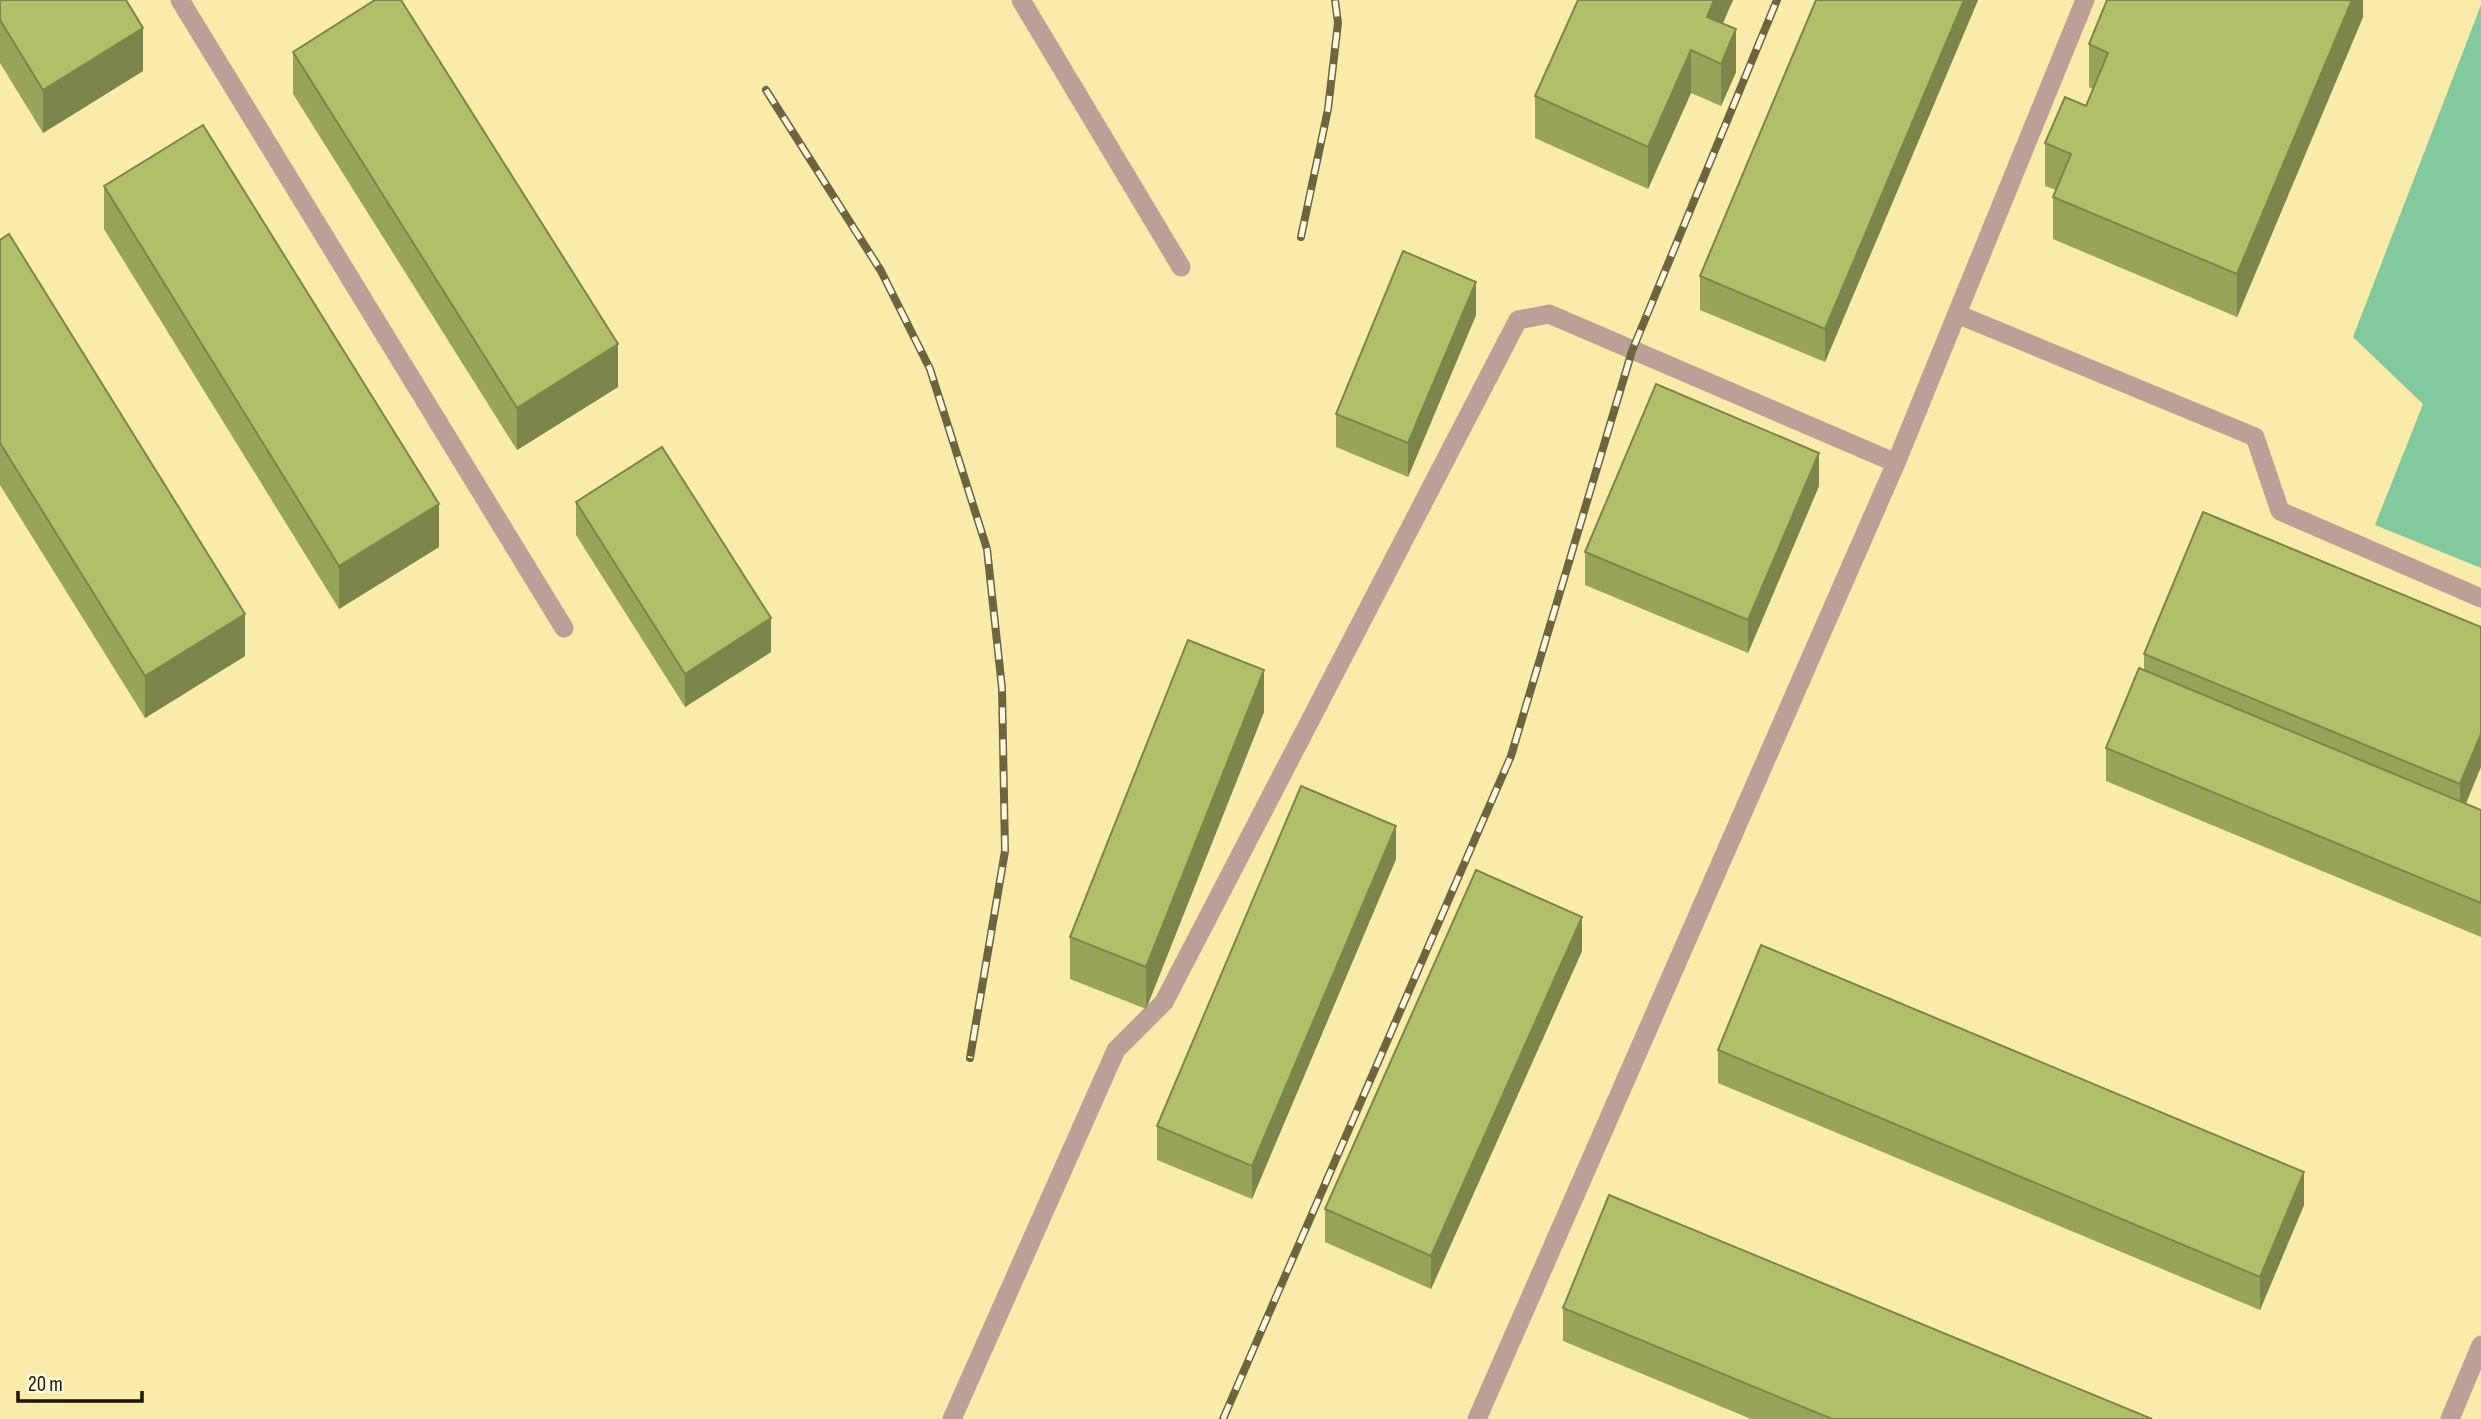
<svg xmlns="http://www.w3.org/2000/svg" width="2481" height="1419" viewBox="0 0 2481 1419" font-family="'Sofia Sans Condensed',sans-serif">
	<rect width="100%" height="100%" fill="#f9ebaa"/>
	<polygon fill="#82c99e" points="2481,5 2481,568 2375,525 2423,404 2353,337"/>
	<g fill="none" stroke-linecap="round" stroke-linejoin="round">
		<g stroke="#bc9f96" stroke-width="19">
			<polyline points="180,0 564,628"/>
			<polyline points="1021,0 1181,267"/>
			<polyline points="1957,314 2255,437 2280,511 2481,598"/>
			<polyline points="952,1419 1116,1050 1164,1002 1518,320 1549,314 1896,463"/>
			<polyline points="1477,1419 1896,463 2085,0"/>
			<polyline points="2450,1419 2481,1345"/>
		</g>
		<g stroke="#6e653f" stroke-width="8">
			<g id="rail">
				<polyline points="766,90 881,271 930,369 987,549 1002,688 1005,851 970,1058"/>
				<polyline points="1301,237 1328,109 1338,23 1335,0"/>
				<polyline points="1223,1419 1511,756 1632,351 1777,0"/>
			</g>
		</g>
		<use href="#rail" stroke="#fdf8de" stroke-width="5" stroke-dasharray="16" stroke-linecap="butt"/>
	</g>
	<g fill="#98a45a">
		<polygon points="0,0 143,71 43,133 0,63"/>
		<polygon points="1578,0 1733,0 1723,23 1736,72 1721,106 1691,93 1648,189 1535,138 1535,96"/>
		<polygon points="1816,0 1978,0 1825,362 1700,310 1700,276"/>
		<polygon points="2363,0 2363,17 2237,317 2053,239 2053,197 2056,190 2045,186 2045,143 2086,106 2093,89 2089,87 2089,44"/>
		<polygon points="293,52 618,387 517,450 293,94"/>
		<polygon points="104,186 439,547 339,609 104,229"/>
		<polygon points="0,240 245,656 145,718 0,485"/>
		<polygon points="1476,315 1408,477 1336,447 1336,414"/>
		<polygon points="1819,486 1748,653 1585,585 1585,552"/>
		<polygon points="576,502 771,652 685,707 576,535"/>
		<polygon points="2481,627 2466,803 2481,810 2481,937 2106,781 2106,748 2144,670 2144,654"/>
		<polygon points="1264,712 1146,1009 1070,979 1070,937"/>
		<polygon points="1396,859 1252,1199 1157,1160 1157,1126"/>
		<polygon points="1582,951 1431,1289 1325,1242 1325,1209"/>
		<polygon points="1718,1050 2304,1205 2260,1310 1718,1083"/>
		<polygon points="1563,1308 2152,1419 1751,1419 1563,1341"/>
	</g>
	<g fill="#7c864a">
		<polygon points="1714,0 1733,0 1707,59 1707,17"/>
		<polygon points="1964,0 1978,0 1825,362 1825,329"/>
		<polygon points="2352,0 2363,0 2363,17 2237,317 2237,274"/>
		<polygon points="143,28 143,71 43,133 43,90"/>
		<polygon points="1736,29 1736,72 1721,106 1721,64"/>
		<polygon points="1691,50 1691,93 1648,189 1648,147"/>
		<polygon points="1476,282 1476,315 1408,477 1408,443"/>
		<polygon points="618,344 618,387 517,450 517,408"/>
		<polygon points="1819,453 1819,486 1748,653 1748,620"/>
		<polygon points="439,504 439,547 339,609 339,566"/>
		<polygon points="245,614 245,656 145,718 145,676"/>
		<polygon points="771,618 771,652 685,707 685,674"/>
		<polygon points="1264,670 1264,712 1146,1009 1146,967"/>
		<polygon points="2481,734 2481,767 2460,818 2460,784"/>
		<polygon points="1396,826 1396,859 1252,1199 1252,1166"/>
		<polygon points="1582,917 1582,951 1431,1289 1431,1256"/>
		<polygon points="2304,1172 2304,1205 2260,1310 2260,1277"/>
	</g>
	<g fill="#b1bf69" stroke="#7c864a" stroke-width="2">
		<polygon points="0,0 126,0 143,28 43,90 0,20"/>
		<polygon points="375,0 401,0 618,344 517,408 293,52"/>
		<polygon points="1578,0 1714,0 1707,17 1736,29 1721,64 1691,50 1648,147 1535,96"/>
		<polygon points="1816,0 1964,0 1825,329 1700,276"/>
		<polygon points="2107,0 2352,0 2237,274 2053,197 2071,154 2045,143 2065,97 2086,106 2108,53 2089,44"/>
		<polygon points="203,125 439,504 339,566 104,186"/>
		<polygon points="9,234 245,614 145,676 0,443 0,240"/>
		<polygon points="1403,251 1476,282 1408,443 1336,414"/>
		<polygon points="1656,384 1819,453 1748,620 1585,552"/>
		<polygon points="662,447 771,618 685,674 576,502"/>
		<polygon points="2203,512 2481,627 2481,734 2460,784 2144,654"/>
		<polygon points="1188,640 1264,670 1146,967 1070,937"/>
		<polygon points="2139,668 2481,810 2481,903 2106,748"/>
		<polygon points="1301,786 1396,826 1252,1166 1157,1126"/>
		<polygon points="1476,870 1582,917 1431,1256 1325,1209"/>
		<polygon points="1761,945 2304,1172 2260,1277 1718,1050"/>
		<polygon points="1609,1195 2152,1419 1832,1419 1563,1308"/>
	</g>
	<path d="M18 1391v10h124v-10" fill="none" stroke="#1c1600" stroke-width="3.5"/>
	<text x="28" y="1391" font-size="21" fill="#1c1600" stroke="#fdf8de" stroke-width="5" paint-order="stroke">20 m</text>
</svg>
